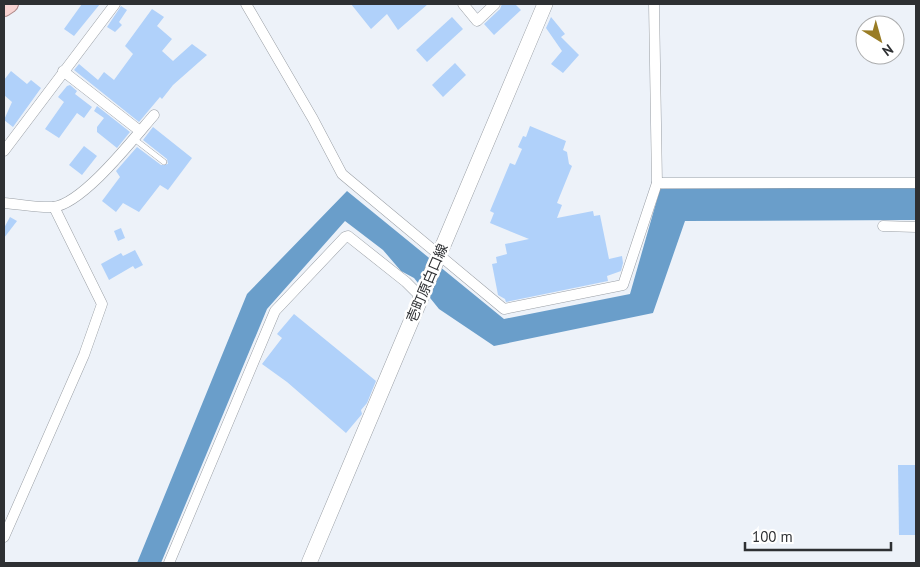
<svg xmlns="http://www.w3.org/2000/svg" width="920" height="567" font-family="'PT Sans','Noto Sans JP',sans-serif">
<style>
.water{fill:#6a9eca}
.building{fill:#b0d1fa}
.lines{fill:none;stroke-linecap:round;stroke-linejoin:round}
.lane-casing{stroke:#9a9fa5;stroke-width:6}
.street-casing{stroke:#9a9fa5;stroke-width:11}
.secondary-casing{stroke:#9a9fa5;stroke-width:16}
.primary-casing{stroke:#ae8888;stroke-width:18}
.lane{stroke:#fff;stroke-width:5}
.street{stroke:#fff;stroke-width:10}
.secondary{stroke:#fff;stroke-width:15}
.primary{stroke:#f8d4d3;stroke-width:16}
.labels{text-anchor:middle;stroke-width:5;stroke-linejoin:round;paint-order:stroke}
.street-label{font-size:14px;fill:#2e3033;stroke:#fff}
</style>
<rect width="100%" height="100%" fill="#edf2f9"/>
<!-- water -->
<path class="water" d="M916,187V220L685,221L653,313L494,346L439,309L414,278L401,271L383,250L345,221L267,309L161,563H137L247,294L347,191L504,319L630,294L660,189Z"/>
<!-- building -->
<g class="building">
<path d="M82,4H100L74,36L64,29Z"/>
<path d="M351,4H428L398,30L387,14L371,29Z"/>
<path d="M502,4H515L521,10L494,35L484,24L500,9Z"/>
<path d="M121,6L127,10L119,22L122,25L115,32L107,27Z"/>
<path d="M152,9L164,17L157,26L172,39L162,51L173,61L192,44L207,55L173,85L162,99L160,97L139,122L74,70L79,64L98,80L104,72L114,80L133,54L125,46Z"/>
<path d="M452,17L463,29L427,62L416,50Z"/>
<path d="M551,17L565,34L561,37L579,55L563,73L551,64L562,51L546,28Z"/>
<path d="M455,63L466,75L443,97L432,85Z"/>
<path d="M11,71L27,84L31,80L41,88L13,127L4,120L12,102L4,95V80Z"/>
<path d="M70,85L77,91L75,94L92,107L84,118L77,113L59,138L45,129L64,102L58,97L67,86Z"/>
<path d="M97,106L130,132L117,148L97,132V127L104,118L94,111Z"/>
<path d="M530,126L566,141L563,150L567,152L569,164L572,166L557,203L562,205L557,218L593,211L594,216L600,215L609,259L622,256L623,263L621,271L607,276L608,281L506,302L505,299L498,295L492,264L497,263L496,257L507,254L505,244L529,239L490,223L494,213L490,211L510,163L515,165L522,149L518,147L523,136L526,137Z"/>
<path d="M153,127L192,158L168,190L160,185L139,212L123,203L116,212L102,201L120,177L116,171L137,147L161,165L168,164L167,159L143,140Z"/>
<path d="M84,146L97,156L82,175L69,165Z"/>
<path d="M10,217L17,221L4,238V228Z"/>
<path d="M121,228L125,238L118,241L114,231Z"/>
<path d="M135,250L143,265L135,269L133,266L109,280L101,264L121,253L123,256Z"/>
<path d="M294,314L376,381L367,403L361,410L362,414L346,433L287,382L262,364L282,338L277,334Z"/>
<path d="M898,465H916V535H899Z"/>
</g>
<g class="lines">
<!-- lane casing -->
<g class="lane-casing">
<path id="lane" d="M133,138L164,162"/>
</g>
<!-- street casing -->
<g class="street-casing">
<g id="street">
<path d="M246,4L313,119L342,174L504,309L623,285L657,183L654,4"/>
<path d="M463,4L477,21L495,4"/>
<path d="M63,71L140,131"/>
<path d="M4,151L115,4"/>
<path d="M657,183H916"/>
<path d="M4,203C19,204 38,208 53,207C83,204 134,138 154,115"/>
<path d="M883,226L916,227"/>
<path d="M4,537L84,355L102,304L54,207"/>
<path d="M169,563L275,311L345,237L348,236L406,282L421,297"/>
</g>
</g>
<!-- secondary casing -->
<g class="secondary-casing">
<path id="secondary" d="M309,563L545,4"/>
</g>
<!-- primary casing -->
<g class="primary-casing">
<path id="primary" d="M4,8L10,4"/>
</g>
<!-- lane -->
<use href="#lane" class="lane"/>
<!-- street -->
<use href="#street" class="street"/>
<!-- secondary -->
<use href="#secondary" class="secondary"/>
<!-- primary -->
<use href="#primary" class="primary"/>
</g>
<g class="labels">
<!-- street labels -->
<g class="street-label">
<text transform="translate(427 283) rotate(-67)" y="5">壱町原白口線</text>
</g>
</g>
<!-- border -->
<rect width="920" height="567" fill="none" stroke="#2e3033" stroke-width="10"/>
<!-- north arrow -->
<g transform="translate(880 40) rotate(143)"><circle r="24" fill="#ffffff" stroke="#abacad"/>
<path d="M0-4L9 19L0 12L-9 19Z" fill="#997c25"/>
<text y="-8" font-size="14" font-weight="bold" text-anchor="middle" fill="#2e3033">N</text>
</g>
<!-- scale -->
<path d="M745 542v8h146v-8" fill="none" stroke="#2e3033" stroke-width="2.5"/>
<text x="752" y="542" font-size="15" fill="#2e3033" stroke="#ffffff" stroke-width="4" paint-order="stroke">100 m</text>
</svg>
